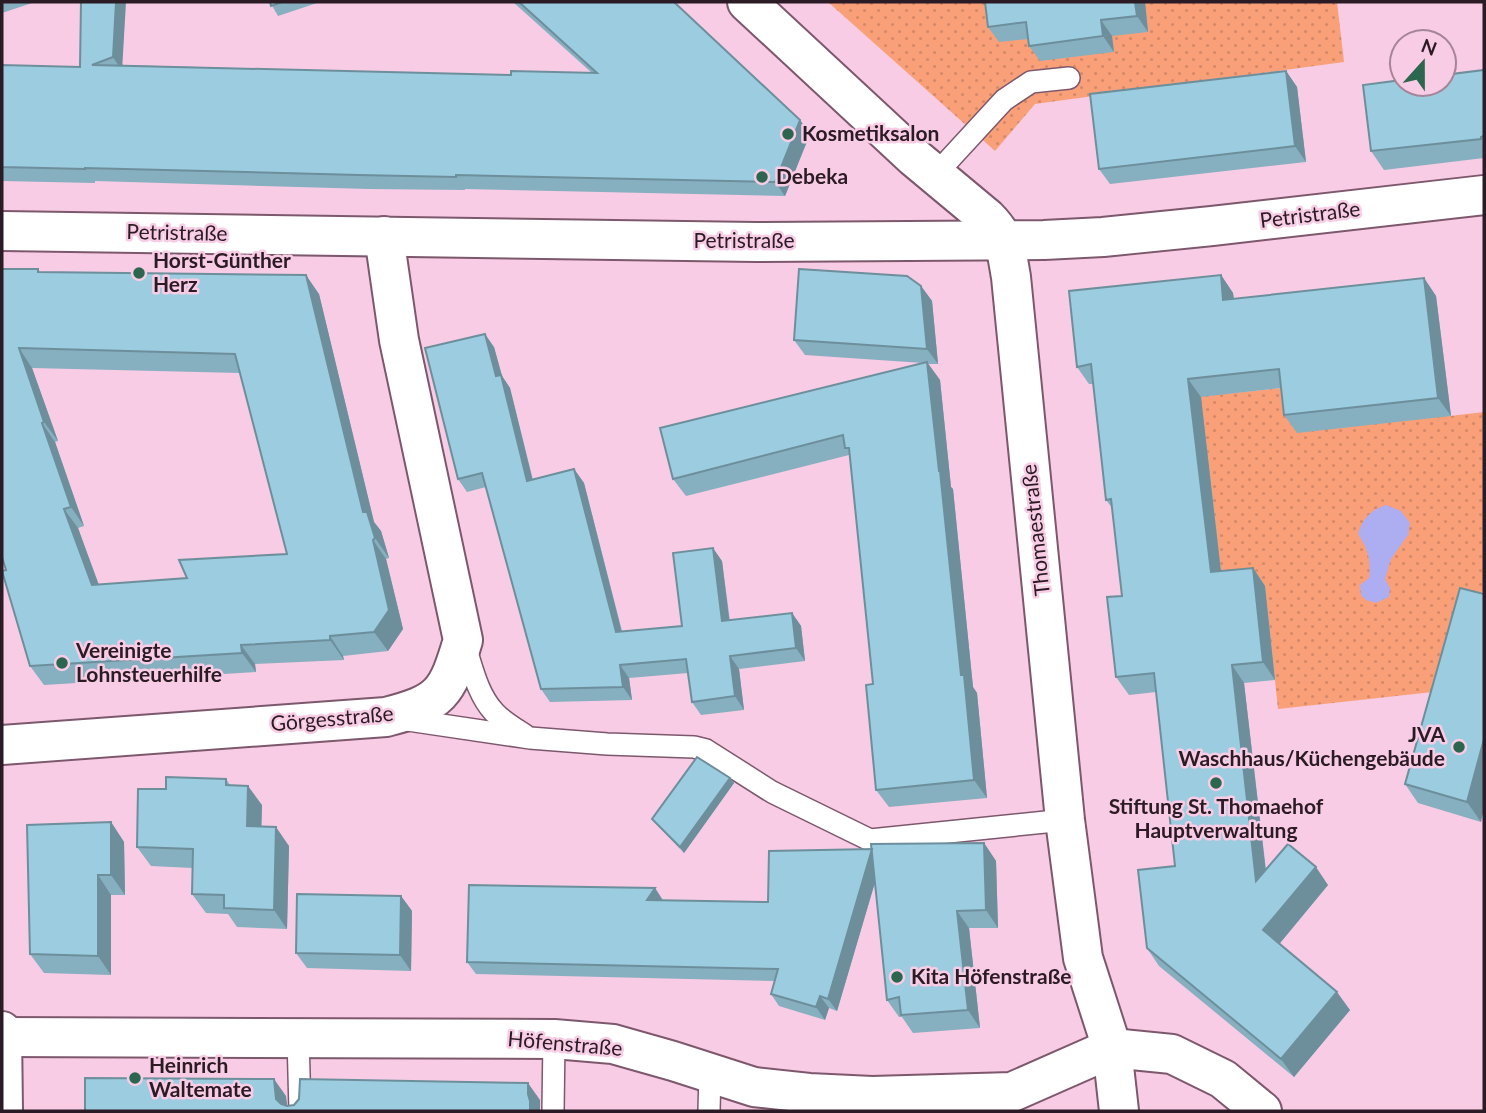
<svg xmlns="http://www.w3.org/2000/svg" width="1486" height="1113" font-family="Lato,sans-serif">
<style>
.park{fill:url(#park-dots)}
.water{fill:#adadf2}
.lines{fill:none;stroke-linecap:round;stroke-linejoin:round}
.service-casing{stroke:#7d586d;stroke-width:24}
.minor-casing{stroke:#7d586d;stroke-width:42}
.service{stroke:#fff;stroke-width:21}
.minor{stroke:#fff;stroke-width:38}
.wall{fill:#86afc0;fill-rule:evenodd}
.shaded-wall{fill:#6d8f9c}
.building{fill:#9cccdf;stroke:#6d8f9c;stroke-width:2;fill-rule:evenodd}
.poi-dot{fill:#2d664e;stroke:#f7cce4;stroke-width:2.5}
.labels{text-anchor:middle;stroke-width:5;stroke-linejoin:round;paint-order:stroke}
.poi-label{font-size:21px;font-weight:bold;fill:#2b1b24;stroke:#f7cce4;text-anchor:start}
.street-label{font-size:21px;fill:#2b1b24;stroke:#f7cce4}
</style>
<defs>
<pattern id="park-dots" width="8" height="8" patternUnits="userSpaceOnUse" patternTransform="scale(1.75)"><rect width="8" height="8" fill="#faa079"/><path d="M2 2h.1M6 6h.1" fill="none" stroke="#d68968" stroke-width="1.8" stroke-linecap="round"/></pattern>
</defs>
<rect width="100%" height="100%" fill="#f7cce4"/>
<!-- park -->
<g class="park">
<path d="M828,2H1337L1344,62L1035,104L995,151Z"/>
<path d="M1291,387L1450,416L1484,412V588L1474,608L1451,690L1278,709L1265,586L1179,595L1157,401Z"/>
</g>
<!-- water -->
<path class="water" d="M1386,505L1401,511L1410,523L1408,535L1391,559L1385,579L1390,588L1389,597L1376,603L1366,600L1361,595L1360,585L1369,578C1371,560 1368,549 1358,534C1363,518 1371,510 1386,505Z"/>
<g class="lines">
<!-- service casing -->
<g class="service-casing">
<g id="service">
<path d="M935,175L1004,100L1031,82L1069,78"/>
<path d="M465,646C472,668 478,695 494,712C503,722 514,728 525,735"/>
<path d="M401,719L530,738L607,744L694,747L706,750L772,792L870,840L1065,820"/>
<path d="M298,1037L300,1111"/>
<path d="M553,1111L554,1039"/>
<path d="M709,1111L710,1072"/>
</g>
</g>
<!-- minor casing -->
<g class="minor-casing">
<g id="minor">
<path d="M747,2L915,158L987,218C1007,238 1006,250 1011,277L1065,820L1083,958L1112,1048L1119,1111"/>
<path d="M2,231L756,242L1044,240L1103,237L1212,226L1484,195"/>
<path d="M2,745L386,717C441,703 447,694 463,640L399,340L384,236"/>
<path d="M2,1031L3,1111"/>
<path d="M2,1037L554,1039L613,1044L673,1061L754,1087L809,1093L872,1096L1012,1092L1112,1048"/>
<path d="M1112,1048L1172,1054L1223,1079L1262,1111"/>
</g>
</g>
<!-- service -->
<use href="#service" class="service"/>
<!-- minor -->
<use href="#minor" class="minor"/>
</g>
<!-- wall -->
<g class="wall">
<path d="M2,2H35L2,13Z"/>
<path d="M81,2L123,65L511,75L592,73L513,2H674L800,120L810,134L785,196L465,189V190L369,189L95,181V183L2,181V65L80,67Z"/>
<path d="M270,2H320L278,16Z"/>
<path d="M1145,2L1148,32L1112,36L1114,52L1040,61L1029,46L1028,39L999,42L988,27Z"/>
<path d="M1484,70V158L1384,170L1371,151Z"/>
<path d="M1286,71L1297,87L1306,162L1110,184L1099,169Z"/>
<path d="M2,269H38L40,272L319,294L374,522L381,531L389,558L386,559L403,629L388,651L343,656L344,660L255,664L256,672L44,685L30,666L6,570ZM32,368L240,373L287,554L187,578L98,585L78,528L84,526L55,442L58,441Z"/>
<path d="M1221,275L1233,293L1234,299L1424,278L1436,296L1451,416L1297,433L1284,415L1281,388L1201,397L1221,571L1253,568L1265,586L1275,680L1244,683L1266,870L1328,885L1279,944L1350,1010L1294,1077L1159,966L1147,948L1175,866L1156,692L1129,695L1116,677L1122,596L1113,509L1106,500L1093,384H1089L1077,367Z"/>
<path d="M921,286L932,301L938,364H928L940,380L951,487L953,489L973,687L977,693L987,798L889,807L876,790L873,684L850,456L849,455L686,496L673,479L923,363L805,355L794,340Z"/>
<path d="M494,347L502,376L510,388L533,480L574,469L584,483L622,631L682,626L722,561L730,621L792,613L801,626L805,661L739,669L744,710L701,715L692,702L688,673L629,678L632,700L550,702L541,689L486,487L467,492L458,479Z"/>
<path d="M1460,588L1481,822L1418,803L1405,784Z"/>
<path d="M730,778L734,783L684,853L656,824L652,819Z"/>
<path d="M226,779L230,785L262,805L261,827L289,846L287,929L237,927L228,914L206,913L192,894L193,868L151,866L137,847L166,789Z"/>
<path d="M111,822L124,842L125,895H111V975L44,973L30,954Z"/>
<path d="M984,843L996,861L998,928H969L980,1028L913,1033L902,1017H899L887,1000L875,882L837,1011L829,1008L825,1020L779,1006L771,994L775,981L476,974L467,962L655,888L663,900L768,902L872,849Z"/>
<path d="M401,896L412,911L411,971L307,968L296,953Z"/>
</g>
<!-- shaded-wall -->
<g class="shaded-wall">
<path d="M116,2H126L122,71L113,57Z"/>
<path d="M1135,2H1145L1148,32L1137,16Z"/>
<path d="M1101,20L1112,36L1114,52L1103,36Z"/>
<path d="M1286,71L1297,87L1306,162L1295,146Z"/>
<path d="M800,120L810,134L785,196L775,182Z"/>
<path d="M306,275L319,294L374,522L381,531L389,558L375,538L363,512Z"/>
<path d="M1221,275L1233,293L1236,318L1223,300Z"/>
<path d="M1424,278L1436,296L1451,416L1438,398Z"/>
<path d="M921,286L932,301L938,364L927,349Z"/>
<path d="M485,334L494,347L502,376L510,388L536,494L527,481L496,376Z"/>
<path d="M19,348L32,368L58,441L44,422Z"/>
<path d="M927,362L940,380L951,487L953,489L973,687L977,693L987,798L974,780L961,675Z"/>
<path d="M1188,379L1201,397L1223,590L1211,572Z"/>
<path d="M42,423L55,442L84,526L71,507Z"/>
<path d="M574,469L584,483L625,645L616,632Z"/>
<path d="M64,509L78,528L106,604L92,585Z"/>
<path d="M373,540L386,559L403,629L388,651L374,632Z"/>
<path d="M713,548L722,561L731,635L722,621Z"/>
<path d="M1253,568L1265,586L1275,680L1263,662Z"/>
<path d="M792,613L801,626L805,661L796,648Z"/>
<path d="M330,636L343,656L344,660L330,640Z"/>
<path d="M241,645L255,664L256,672L242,653Z"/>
<path d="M730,656L739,669L744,710L735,696Z"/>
<path d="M620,665L629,678L632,700L623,687Z"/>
<path d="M1232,665L1244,683L1269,899L1256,881Z"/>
<path d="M1484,739V809L1481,822L1467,802Z"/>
<path d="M730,778L734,783L684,853L680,847Z"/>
<path d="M248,786L262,805L261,845L247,826Z"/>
<path d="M111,822L124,842L125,895L111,875Z"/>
<path d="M276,827L289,846L287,929L274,910Z"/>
<path d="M984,843L996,861L998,928L986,910Z"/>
<path d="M872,849L881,862L837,1011L828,999Z"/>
<path d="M1316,867L1328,885L1276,948L1263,930Z"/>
<path d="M98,875L111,895V975L98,956Z"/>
<path d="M655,888L663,901L647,900Z"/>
<path d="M401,896L412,911L411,971L400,955Z"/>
<path d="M957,911L969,928L980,1028L968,1010Z"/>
<path d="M1337,992L1350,1010L1294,1077L1281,1059Z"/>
<path d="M820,996L829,1008L825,1020L816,1007Z"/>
<path d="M274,1079L286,1096L288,1111L276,1099Z"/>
<path d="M528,1083L540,1100V1111H530L528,1094Z"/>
</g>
<!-- building -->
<g class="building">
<path d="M81,2H116L113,57L92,65L511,75V71L597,73L519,2H674L800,120L775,182L456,175V177L359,175L85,168V169L2,167V65L80,67Z"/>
<path d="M270,2H282L271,6Z"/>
<path d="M985,2H1135L1137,16L1101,20L1103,36L1029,46L1026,22L988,27Z"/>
<path d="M1484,70V136L1481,137V139L1371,151L1363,85L1402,80V84H1444V75Z"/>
<path d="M1286,71L1295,146L1099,169L1090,94Z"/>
<path d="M2,269H38V272L306,275L363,512H367L375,538L373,540L389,610L374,632L330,636V640L241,645L242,653L30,666L2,571L6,570L2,557ZM19,348L235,354L287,554L179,560L187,578L92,585L64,509L71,507L42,423L44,422Z"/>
<path d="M799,269L907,276L921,286L927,349L794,340Z"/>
<path d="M1221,275L1223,300L1424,278L1438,398L1284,415L1279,369L1188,379L1211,572L1253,568L1263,662L1232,665L1256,881L1288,844L1316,867L1263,930L1337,992L1281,1059L1147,948L1138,870L1175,866L1154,673L1116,677L1107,597L1122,596L1111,499L1106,500L1091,364L1077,367L1069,291Z"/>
<path d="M485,334L496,376L501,375L527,481L574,469L616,632L682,626L673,553L713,548L722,621L792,613L796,648L730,656L735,696L692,702L686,659L620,665L623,687L541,689L482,473L458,479L425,348Z"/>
<path d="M927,362L939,471H940L961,675H964L974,780L876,790L866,685L873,684L849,448H845L843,435L673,479L660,428Z"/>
<path d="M1460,588L1484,594V739L1467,802L1405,784Z"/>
<path d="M697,757L730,778L680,847L652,819Z"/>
<path d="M166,777L226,779V785L248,786L247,826L276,827L274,910L224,908V895L192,894L193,849L137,847L138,789H166Z"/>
<path d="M111,822V875H98V956L30,954L27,825Z"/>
<path d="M984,843L986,910L957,911L968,1010L901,1015L899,997L887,1000L871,844Z"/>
<path d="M872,849L828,999L820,996L816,1007L771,994L778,969L467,962L469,885L655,888L647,900L768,902L769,851Z"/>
<path d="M297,894L401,896L400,955L296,953Z"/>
<path d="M85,1078L274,1079L276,1099L281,1104L287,1106L294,1105L299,1099L300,1079L528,1083V1094L530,1101V1111H85Z"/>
</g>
<!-- markers -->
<g class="poi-dot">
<circle cx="788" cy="134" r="7"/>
<circle cx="762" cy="177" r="7"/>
<circle cx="139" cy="273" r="7"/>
<circle cx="62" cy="663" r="7"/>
<circle cx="1459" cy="747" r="7"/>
<circle cx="1216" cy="783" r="7"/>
<circle cx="897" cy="977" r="7"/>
<circle cx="135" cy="1078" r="7"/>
</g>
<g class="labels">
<!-- poi labels -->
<g class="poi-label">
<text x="802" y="141">Kosmetiksalon</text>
<text x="776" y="184">Debeka</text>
<text x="153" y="268">Horst-Günther<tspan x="153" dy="24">Herz</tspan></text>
<text x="76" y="658">Vereinigte<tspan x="76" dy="24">Lohnsteuerhilfe</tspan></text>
<text x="1445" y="742" text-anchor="end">JVA<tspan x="1445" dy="24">Waschhaus/Küchengebäude</tspan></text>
<text x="1216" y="814" text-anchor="middle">Stiftung St. Thomaehof<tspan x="1216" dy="24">Hauptverwaltung</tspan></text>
<text x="911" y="984">Kita Höfenstraße</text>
<text x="149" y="1073">Heinrich<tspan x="149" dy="24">Waltemate</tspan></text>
</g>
<!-- street labels -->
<g class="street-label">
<text transform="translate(1310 215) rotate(-7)" y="7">Petristraße</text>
<text transform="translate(177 233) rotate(1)" y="7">Petristraße</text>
<text x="744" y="248">Petristraße</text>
<text transform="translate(1036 530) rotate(-96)" y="7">Thomaestraße</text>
<text transform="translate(332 719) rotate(-5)" y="7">Görgesstraße</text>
<text transform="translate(565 1044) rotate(5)" y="7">Höfenstraße</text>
</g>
</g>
<!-- border -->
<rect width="1486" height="1113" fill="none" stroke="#2b1b24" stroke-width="7"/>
<!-- north arrow -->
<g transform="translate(1423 63) rotate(21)"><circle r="33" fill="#f7cce4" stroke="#a58597" stroke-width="2"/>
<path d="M0-5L12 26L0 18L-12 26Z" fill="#2d664e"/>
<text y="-10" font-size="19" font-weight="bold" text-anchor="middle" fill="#2b1b24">N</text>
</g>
</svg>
